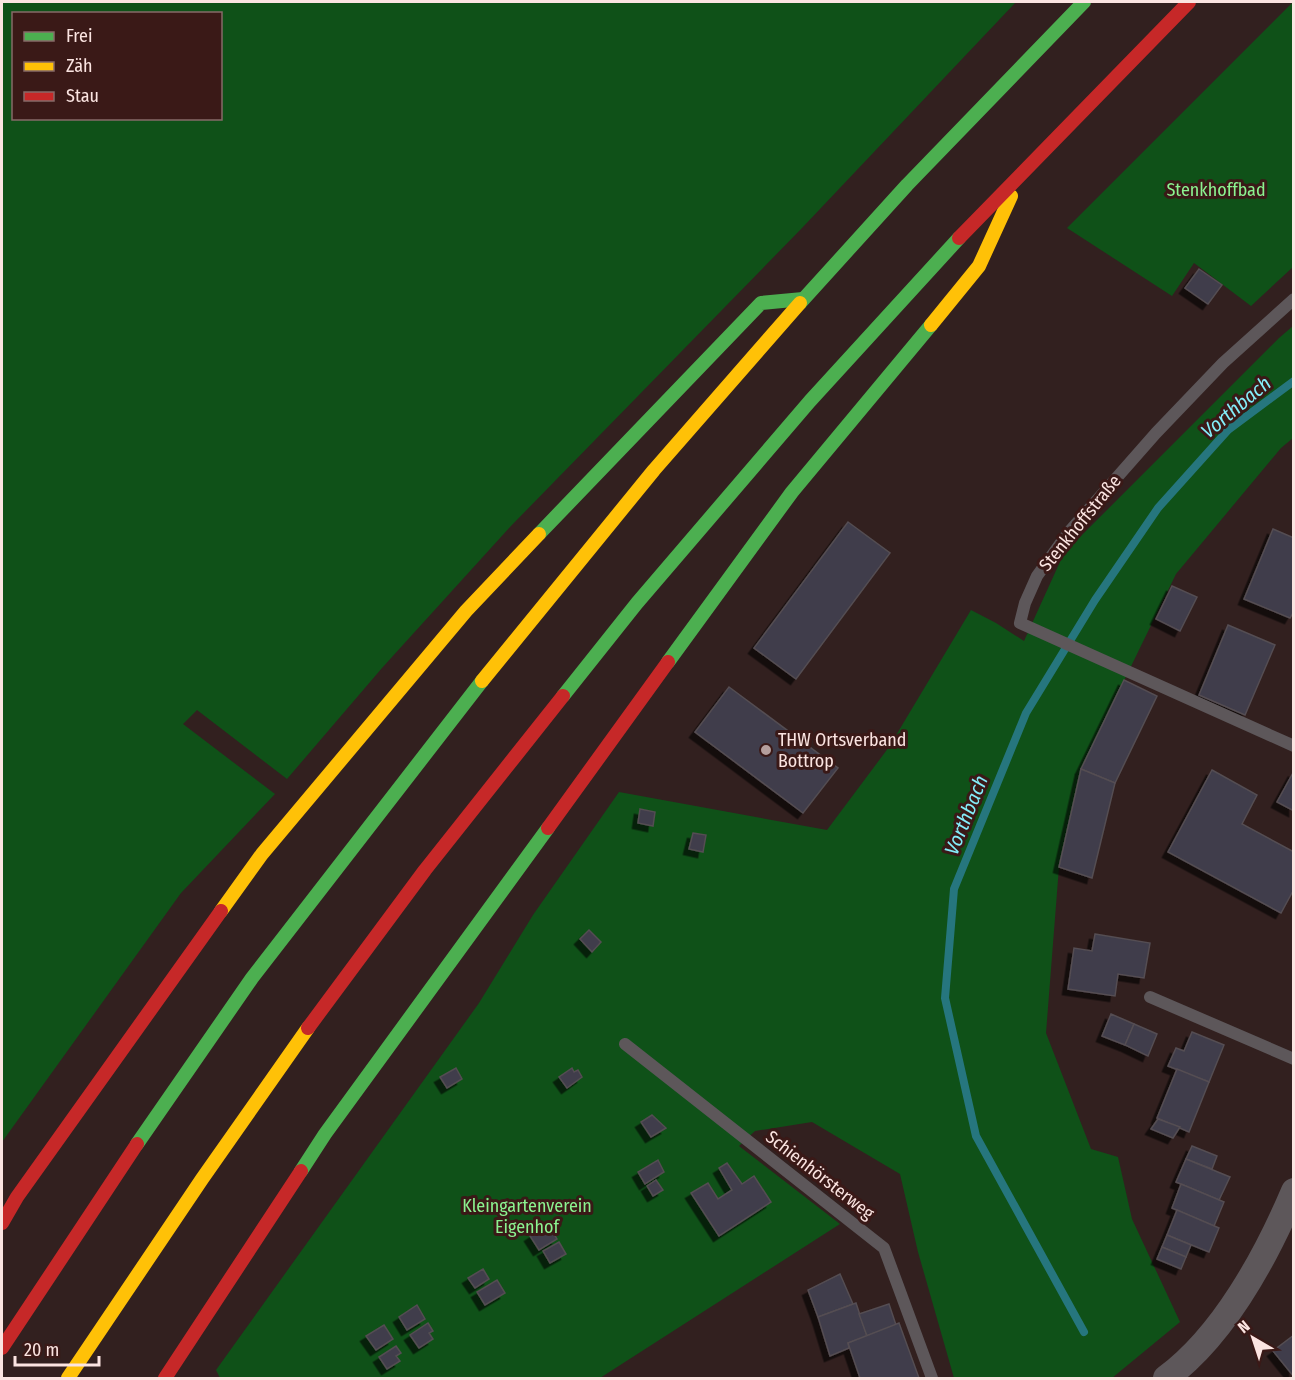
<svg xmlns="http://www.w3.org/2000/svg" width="1295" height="1380" font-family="'Fira Sans Condensed',sans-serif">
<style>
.green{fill:#0f5118;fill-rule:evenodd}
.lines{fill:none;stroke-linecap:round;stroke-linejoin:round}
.stream{stroke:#26767e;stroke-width:8}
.building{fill:#3f3d4c;stroke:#544d52;stroke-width:1.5;filter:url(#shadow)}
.lane{stroke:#5d575a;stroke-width:12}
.street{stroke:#5d575a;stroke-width:26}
.fast{stroke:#4caf50;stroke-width:14}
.slow{stroke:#ffc107;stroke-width:14}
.jam{stroke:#c62828;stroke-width:14}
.poi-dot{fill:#b59f9d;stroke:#3a1917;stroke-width:2}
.labels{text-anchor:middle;stroke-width:6;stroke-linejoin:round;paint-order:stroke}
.park-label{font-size:18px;fill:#8bf390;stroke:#3a1917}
.street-label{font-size:18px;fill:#fbe4e1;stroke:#3a1917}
.poi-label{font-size:18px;fill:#fbe4e1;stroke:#3a1917;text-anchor:start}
.water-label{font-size:20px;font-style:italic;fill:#84eefa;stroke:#3a1917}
</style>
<defs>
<filter id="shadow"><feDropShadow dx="-5.5" dy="5.5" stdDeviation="0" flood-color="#0009"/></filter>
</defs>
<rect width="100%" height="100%" fill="#32201f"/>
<!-- green -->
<g class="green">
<path d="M2,2H1016L802,228L510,527L382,668L287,779L197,710L183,724L275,794L181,893L2,1142ZM14,14H220V118H14Z"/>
<path d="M1293,2V267L1251,306L1194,263L1172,296L1067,228Z"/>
<path d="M1293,326V438L1281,448L1176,574L1081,769L1059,867L1046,1033L1091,1149L1118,1157L1132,1219L1180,1322L1112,1378H954L918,1252L900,1174L812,1122L755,1131L739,1146L840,1224L600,1378H220L216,1370L479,1003L533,915L619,792L827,830L889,747L971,610L996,623L1024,641L1064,553L1279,338Z"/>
</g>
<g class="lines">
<!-- stream -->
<path class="stream" d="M1084,1332L976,1136L945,998L954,889L1026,713L1095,600L1158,508L1228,430L1294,381"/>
</g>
<!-- building -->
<g class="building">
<path d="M1199,269L1222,285L1208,304L1185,288Z"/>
<path d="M848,522L890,553L796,679L754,648Z"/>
<path d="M1273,529L1294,538V611L1290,618L1244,599Z"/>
<path d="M1172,586L1197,597L1180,631L1156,619Z"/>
<path d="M1228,625L1275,645L1245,715L1199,695Z"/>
<path d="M1124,680L1157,696L1115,783L1081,769Z"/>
<path d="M729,687L838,768L803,813L695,732Z"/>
<path d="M1081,769L1115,783L1092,878L1059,867Z"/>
<path d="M1212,770L1257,795L1242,824L1294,852V889L1281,913L1168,852Z"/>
<path d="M1294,771V811L1277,802Z"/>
<path d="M640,809L655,812L653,826L638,823Z"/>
<path d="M693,833L706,835L703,852L689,849Z"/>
<path d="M589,930L601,942L592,952L580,939Z"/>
<path d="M1095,934L1150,943L1144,978L1118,974L1115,996L1068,989L1074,948L1092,951Z"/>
<path d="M1111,1014L1134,1024L1125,1045L1102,1036Z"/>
<path d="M1134,1024L1157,1034L1148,1056L1125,1045Z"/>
<path d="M1192,1032L1224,1045L1209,1082L1168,1066L1176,1048L1184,1051Z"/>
<path d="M456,1068L462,1079L447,1088L440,1077Z"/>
<path d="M572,1068L574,1072L578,1070L582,1077L567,1088L559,1077Z"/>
<path d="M1177,1069L1209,1082L1189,1132L1157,1118Z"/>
<path d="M652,1115L666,1128L651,1137L641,1122Z"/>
<path d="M1158,1119L1180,1127L1173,1138L1151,1129Z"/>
<path d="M1192,1146L1217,1156L1212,1169L1186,1159Z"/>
<path d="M1186,1159L1230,1177L1219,1200L1176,1182Z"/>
<path d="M658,1160L664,1172L645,1184L638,1172Z"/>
<path d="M727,1163L742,1184L754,1176L771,1202L719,1236L691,1193L708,1183L718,1199L732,1190L719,1168Z"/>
<path d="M656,1180L663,1190L653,1196L647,1186Z"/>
<path d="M1181,1184L1224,1202L1214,1226L1172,1208Z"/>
<path d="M1177,1210L1219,1228L1209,1252L1167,1235Z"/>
<path d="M548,1224L557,1239L539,1250L530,1236Z"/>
<path d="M1167,1235L1191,1245L1186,1257L1162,1247Z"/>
<path d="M559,1242L566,1254L550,1263L543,1251Z"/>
<path d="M1162,1247L1186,1257L1181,1269L1157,1259Z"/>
<path d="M483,1269L489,1279L475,1288L468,1278Z"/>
<path d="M840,1274L853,1304L818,1317L808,1290Z"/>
<path d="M497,1280L505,1293L485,1305L477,1292Z"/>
<path d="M856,1303L867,1336L848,1343L849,1348L830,1356L818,1317Z"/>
<path d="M889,1304L896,1325L867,1336L859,1314Z"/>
<path d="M417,1305L425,1319L407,1330L399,1317Z"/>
<path d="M428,1323L433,1331L429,1333L433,1339L419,1348L410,1335Z"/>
<path d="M899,1323L919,1378H860L848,1343Z"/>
<path d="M384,1325L393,1339L376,1350L366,1336Z"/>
<path d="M1294,1335V1377L1273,1351Z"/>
<path d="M396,1346L401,1353L396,1356L400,1361L387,1369L379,1357Z"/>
</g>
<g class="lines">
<!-- lane -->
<g class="lane">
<path d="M1294,299L1223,363L1156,433L1068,533L1037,576L1025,603L1020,623L1294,746"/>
<path d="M1150,997L1294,1059"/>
<path d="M625,1044L884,1248L932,1378"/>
</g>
<!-- street -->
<path class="street" d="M1166,1378C1223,1336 1266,1257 1294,1191"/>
<!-- fast -->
<g class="fast">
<path d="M800,303L907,185L1084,2"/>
<path d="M539,534L761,303L803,299"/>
<path d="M668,662L792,492L931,325"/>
<path d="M563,696L637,603L810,401L959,238"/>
<path d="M137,1144L252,978L482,681"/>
<path d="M301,1171L325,1134L548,828"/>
</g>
<!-- slow -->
<g class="slow">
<path d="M931,325L979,266L1011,196"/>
<path d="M482,681L654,470L800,303"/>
<path d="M221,911L262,854L466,611L539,534"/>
<path d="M68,1378L202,1179L308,1028"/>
</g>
<!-- jam -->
<g class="jam">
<path d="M959,238L1189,2"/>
<path d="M548,828L668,662"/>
<path d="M308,1028L425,870L563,696"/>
<path d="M2,1223L17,1197L221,911"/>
<path d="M2,1348L137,1144"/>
<path d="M165,1378L301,1171"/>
</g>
</g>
<!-- markers -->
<circle class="poi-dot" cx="766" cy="750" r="6"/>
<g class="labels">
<!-- park labels -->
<g class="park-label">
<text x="1216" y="196">Stenkhoffbad</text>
<text x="527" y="1212">Kleingartenverein<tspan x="527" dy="21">Eigenhof</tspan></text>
</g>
<!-- street labels -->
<g class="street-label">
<text transform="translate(1080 523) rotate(-51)" y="6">Stenkhoffstraße</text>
<text transform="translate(820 1175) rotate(38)" y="6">Schienhörsterweg</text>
</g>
<!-- poi labels -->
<g class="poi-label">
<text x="778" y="746">THW Ortsverband<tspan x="778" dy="21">Bottrop</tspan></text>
</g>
<!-- water labels -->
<g class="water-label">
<text transform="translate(1236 407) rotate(-40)" y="7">Vorthbach</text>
<text transform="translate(966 815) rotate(-68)" y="7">Vorthbach</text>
</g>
</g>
<!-- border -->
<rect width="1295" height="1380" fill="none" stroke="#fbe4e1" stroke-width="6"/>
<!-- legend -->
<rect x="12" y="12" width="210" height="108" fill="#3a1917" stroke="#876a68" stroke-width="1.5"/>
<rect x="24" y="32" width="30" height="9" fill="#4caf50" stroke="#876a68" stroke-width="1.5"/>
<text x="66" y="42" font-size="18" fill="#fbe4e1">Frei</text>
<rect x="24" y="62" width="30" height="9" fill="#ffc107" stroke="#876a68" stroke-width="1.5"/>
<text x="66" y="72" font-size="18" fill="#fbe4e1">Zäh</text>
<rect x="24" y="92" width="30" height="9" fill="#c62828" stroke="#876a68" stroke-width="1.5"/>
<text x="66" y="102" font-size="18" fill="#fbe4e1">Stau</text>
<!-- north arrow -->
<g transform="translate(1253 1338) rotate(321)" stroke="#3a1917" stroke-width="4.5" paint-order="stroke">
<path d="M0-4.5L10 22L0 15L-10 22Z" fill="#fbe4e1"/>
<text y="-9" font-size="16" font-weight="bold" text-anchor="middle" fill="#fbe4e1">N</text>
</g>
<!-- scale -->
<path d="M15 1356v9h84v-9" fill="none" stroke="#fbe4e1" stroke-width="3"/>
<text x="24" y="1356" font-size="18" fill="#fbe4e1" stroke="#3a1917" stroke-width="4.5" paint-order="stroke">20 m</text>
</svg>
